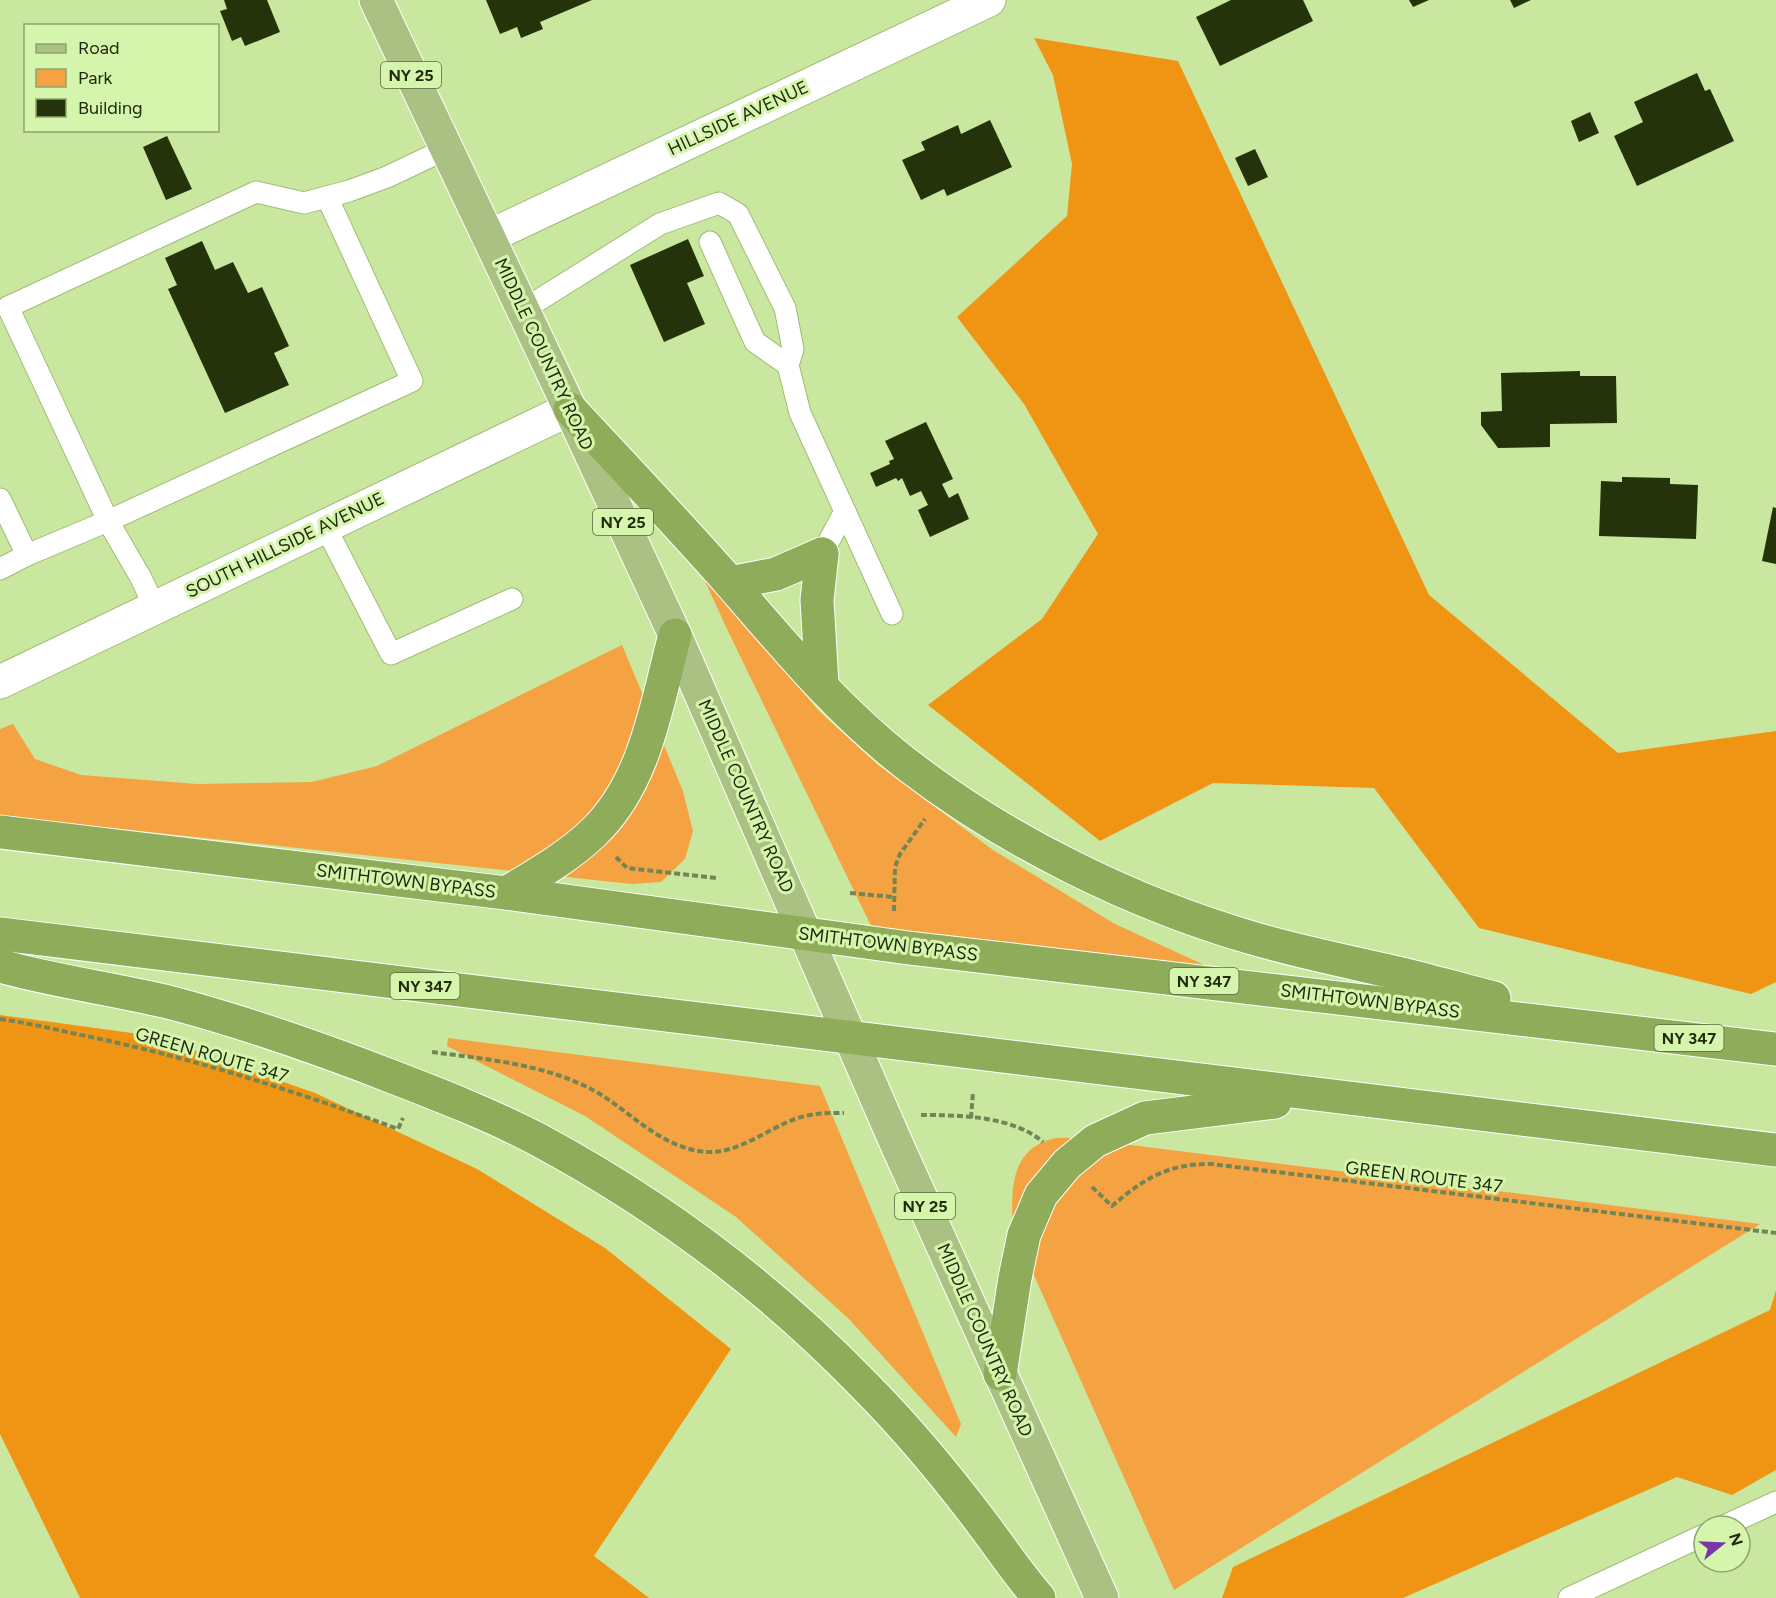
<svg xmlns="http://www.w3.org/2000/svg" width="1776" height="1598" font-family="Figtree,sans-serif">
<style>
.green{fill:#f4a242}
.forest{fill:#ef9413}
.building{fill:#24330a}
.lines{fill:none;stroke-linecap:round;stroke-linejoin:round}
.service-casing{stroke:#9fbc76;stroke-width:23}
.minor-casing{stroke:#9fbc76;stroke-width:35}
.primary-casing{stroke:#fff;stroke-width:35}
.trunk-casing{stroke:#fff;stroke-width:35}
.path{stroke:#728655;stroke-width:4;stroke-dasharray:6 3;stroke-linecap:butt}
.service{stroke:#fff;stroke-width:21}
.minor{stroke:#fff;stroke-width:33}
.primary{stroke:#abc184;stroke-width:33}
.trunk{stroke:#8fac5b;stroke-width:33}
.labels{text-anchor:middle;stroke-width:6;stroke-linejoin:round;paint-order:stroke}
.shield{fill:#d6f5ac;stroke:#57683d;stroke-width:1.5}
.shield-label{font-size:16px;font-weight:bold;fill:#202b0e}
.street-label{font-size:18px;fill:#202b0e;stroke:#d6f5ac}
</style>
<rect width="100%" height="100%" fill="#c9e79f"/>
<!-- green -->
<g class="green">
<path d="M699,568L819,711L877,764L993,850L1115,924L1213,969L874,932L727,629Z"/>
<path d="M622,645L683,791L693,831L685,859L661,882L632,884L0,816V729L13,724L35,759L81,775L197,784L312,782L377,766Z"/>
<path d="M448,1038L820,1086L961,1424L956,1437L849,1319L736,1217L585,1116L447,1046Z"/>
<path d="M1075,1138L1760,1224L1174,1590L1013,1228C1011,1194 1009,1150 1052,1139C1059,1137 1068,1138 1075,1138Z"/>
</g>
<!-- forest -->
<g class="forest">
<path d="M1034,38L1178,61L1429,595L1618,753L1776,731V982L1751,994L1479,928L1374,788L1213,783L1100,841L928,705L1042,619L1098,534L1024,404L957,317L1067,216L1072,164L1053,75Z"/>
<path d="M0,1015L154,1036L315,1093L477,1169L605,1248L731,1349L594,1556L649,1598H80L0,1434Z"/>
<path d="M1776,1290V1470L1732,1495L1677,1477L1403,1598H1222L1233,1567L1770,1310Z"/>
</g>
<!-- building -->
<g class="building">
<path d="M224,0H267L280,32L245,46L241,37L232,41L220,11L227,9Z"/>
<path d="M486,0H592L540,22L543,29L521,38L517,27L500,34Z"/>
<path d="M1231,0H1303L1313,21L1220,66L1196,17Z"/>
<path d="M1409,0H1429L1413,7Z"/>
<path d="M1510,0H1531L1514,8Z"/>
<path d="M1697,73L1705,91L1710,89L1734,141L1637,186L1614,136L1643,122L1634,102Z"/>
<path d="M1590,112L1599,133L1579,142L1571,121Z"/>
<path d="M990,120L1012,167L947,196L944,189L921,200L902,160L925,150L921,142L958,125L961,134Z"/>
<path d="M167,136L192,189L166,200L143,147Z"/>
<path d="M1255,149L1268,177L1248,186L1235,158Z"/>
<path d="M688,239L704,276L687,283L705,324L664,342L630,265Z"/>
<path d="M202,241L215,270L233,262L248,293L262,287L289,346L274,353L289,385L225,413L168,289L177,285L165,258Z"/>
<path d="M1580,371V376H1616L1617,423L1550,424V447L1498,448L1481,425V412L1502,411L1501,373Z"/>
<path d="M926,422L953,479L942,484L949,498L958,493L969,519L930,537L918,510L928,505L921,491L910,496L902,478L898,481L896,478L876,487L870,473L890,464L889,461L894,459L885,441Z"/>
<path d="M1622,477L1670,478V484L1698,485L1696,539L1599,536L1601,481L1622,482Z"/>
<path d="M1773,507L1776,508V564L1762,561Z"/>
</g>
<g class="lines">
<!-- service casing -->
<g class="service-casing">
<g id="service">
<path d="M710,242L755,342L788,365L800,413L892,614"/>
<path d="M523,310L660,224L719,203L738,214L785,308L793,349L788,365"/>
<path d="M0,499L27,555L0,569"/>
<path d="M325,526L391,654L512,599"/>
<path d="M822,554L845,511"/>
<path d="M27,555L108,521L412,381L327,197"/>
<path d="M155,608L141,578L108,521L8,307L256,192L304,203L349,191L387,177L446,149"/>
<path d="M1724,1526L1776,1502"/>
<path d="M1569,1598L1704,1535"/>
</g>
</g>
<!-- minor casing -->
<g class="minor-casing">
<g id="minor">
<path d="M488,237L989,0"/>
<path d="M0,682L570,409"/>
</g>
</g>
<!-- primary casing -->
<g class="primary-casing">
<path id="primary" d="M376,0L570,409L675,635L897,1145L1102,1598"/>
</g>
<!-- trunk casing -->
<g class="trunk-casing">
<g id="trunk">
<path d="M570,409C624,467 679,525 731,584C786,648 842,715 909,766C1008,842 1132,903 1252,938C1303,953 1355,963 1406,975C1436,982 1465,991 1494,998"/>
<path d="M730,583L776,574L822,554"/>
<path d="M822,685L817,600L822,554"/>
<path d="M0,832L506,893L909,948L1776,1049"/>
<path d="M506,893C536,875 568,857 593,833C646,783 657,702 675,635"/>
<path d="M0,934L1776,1150"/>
<path d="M0,966C57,982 115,989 172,1003C247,1023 321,1049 393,1077C442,1096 491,1115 537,1139C658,1204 768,1286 863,1384C906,1427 945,1474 982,1523C1001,1548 1018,1574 1039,1598"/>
<path d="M1000,1374L1015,1278L1024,1235L1041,1195L1067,1164L1095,1141L1145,1118L1275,1102"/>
</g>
</g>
<!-- path -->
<g class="path">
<path d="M616,857L627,868L716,878"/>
<path d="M850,893L893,897"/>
<path d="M894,911L895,867L900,854L925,819"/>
<path d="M0,1019C29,1023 57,1030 86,1036C193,1058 295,1091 398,1129L403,1118"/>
<path d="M432,1052C485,1059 543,1064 591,1089C629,1109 659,1148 706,1152C738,1154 767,1129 795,1119C812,1113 827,1113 844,1113"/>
<path d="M921,1115C959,1115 1013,1116 1043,1142"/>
<path d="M971,1118L973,1092"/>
<path d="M1092,1187L1112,1206C1145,1178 1167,1164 1211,1164L1776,1233"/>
</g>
<!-- service -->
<use href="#service" class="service"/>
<!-- minor -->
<use href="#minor" class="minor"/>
<!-- primary -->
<use href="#primary" class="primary"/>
<!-- trunk -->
<use href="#trunk" class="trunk"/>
</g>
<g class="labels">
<!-- shield labels -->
<g class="shield">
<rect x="381" y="62" width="60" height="26" rx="4.5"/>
<rect x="593" y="509" width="60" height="26" rx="4.5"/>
<rect x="1169.5" y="968" width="69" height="26" rx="4.5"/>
<rect x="390.5" y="973" width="69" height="26" rx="4.5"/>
<rect x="1654.5" y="1025" width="69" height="26" rx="4.5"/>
<rect x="895" y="1193" width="60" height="26" rx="4.5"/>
</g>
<g class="shield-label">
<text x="411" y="81">NY 25</text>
<text x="623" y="528">NY 25</text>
<text x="1204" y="987">NY 347</text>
<text x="425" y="992">NY 347</text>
<text x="1689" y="1044">NY 347</text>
<text x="925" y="1212">NY 25</text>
</g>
<!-- street labels -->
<g class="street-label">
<text transform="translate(738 118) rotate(-25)" y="6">HILLSIDE AVENUE</text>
<text transform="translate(544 354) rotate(65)" y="6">MIDDLE COUNTRY ROAD</text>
<text transform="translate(285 545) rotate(-26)" y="6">SOUTH HILLSIDE AVENUE</text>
<text transform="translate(746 796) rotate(66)" y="6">MIDDLE COUNTRY ROAD</text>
<text transform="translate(406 881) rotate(7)" y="6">SMITHTOWN BYPASS</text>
<text transform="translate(888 944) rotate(7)" y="6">SMITHTOWN BYPASS</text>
<text transform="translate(1370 1001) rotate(7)" y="6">SMITHTOWN BYPASS</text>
<text transform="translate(212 1055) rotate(16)" y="6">GREEN ROUTE 347</text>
<text transform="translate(1424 1177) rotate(7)" y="6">GREEN ROUTE 347</text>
<text transform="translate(985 1340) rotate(66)" y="6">MIDDLE COUNTRY ROAD</text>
</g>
</g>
<!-- legend -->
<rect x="24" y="24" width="195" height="108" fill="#d6f5ac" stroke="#8da46d" stroke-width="1.5"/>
<rect x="36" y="44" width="30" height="9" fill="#abc184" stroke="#8da46d" stroke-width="1.5"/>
<text x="78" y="54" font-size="18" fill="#202b0e">Road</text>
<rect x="36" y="69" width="30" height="18" fill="#f4a242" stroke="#8da46d" stroke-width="1.5"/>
<text x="78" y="84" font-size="18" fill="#202b0e">Park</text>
<rect x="36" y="99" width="30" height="18" fill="#24330a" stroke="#8da46d" stroke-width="1.5"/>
<text x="78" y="114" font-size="18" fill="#202b0e">Building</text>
<!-- north arrow -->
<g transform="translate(1722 1544) rotate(72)"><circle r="28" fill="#d6f5ac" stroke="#8da46d" stroke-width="1.5"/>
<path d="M0-4.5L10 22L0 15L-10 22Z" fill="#7836aa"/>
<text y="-9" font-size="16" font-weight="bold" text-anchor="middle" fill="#202b0e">N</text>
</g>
</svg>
